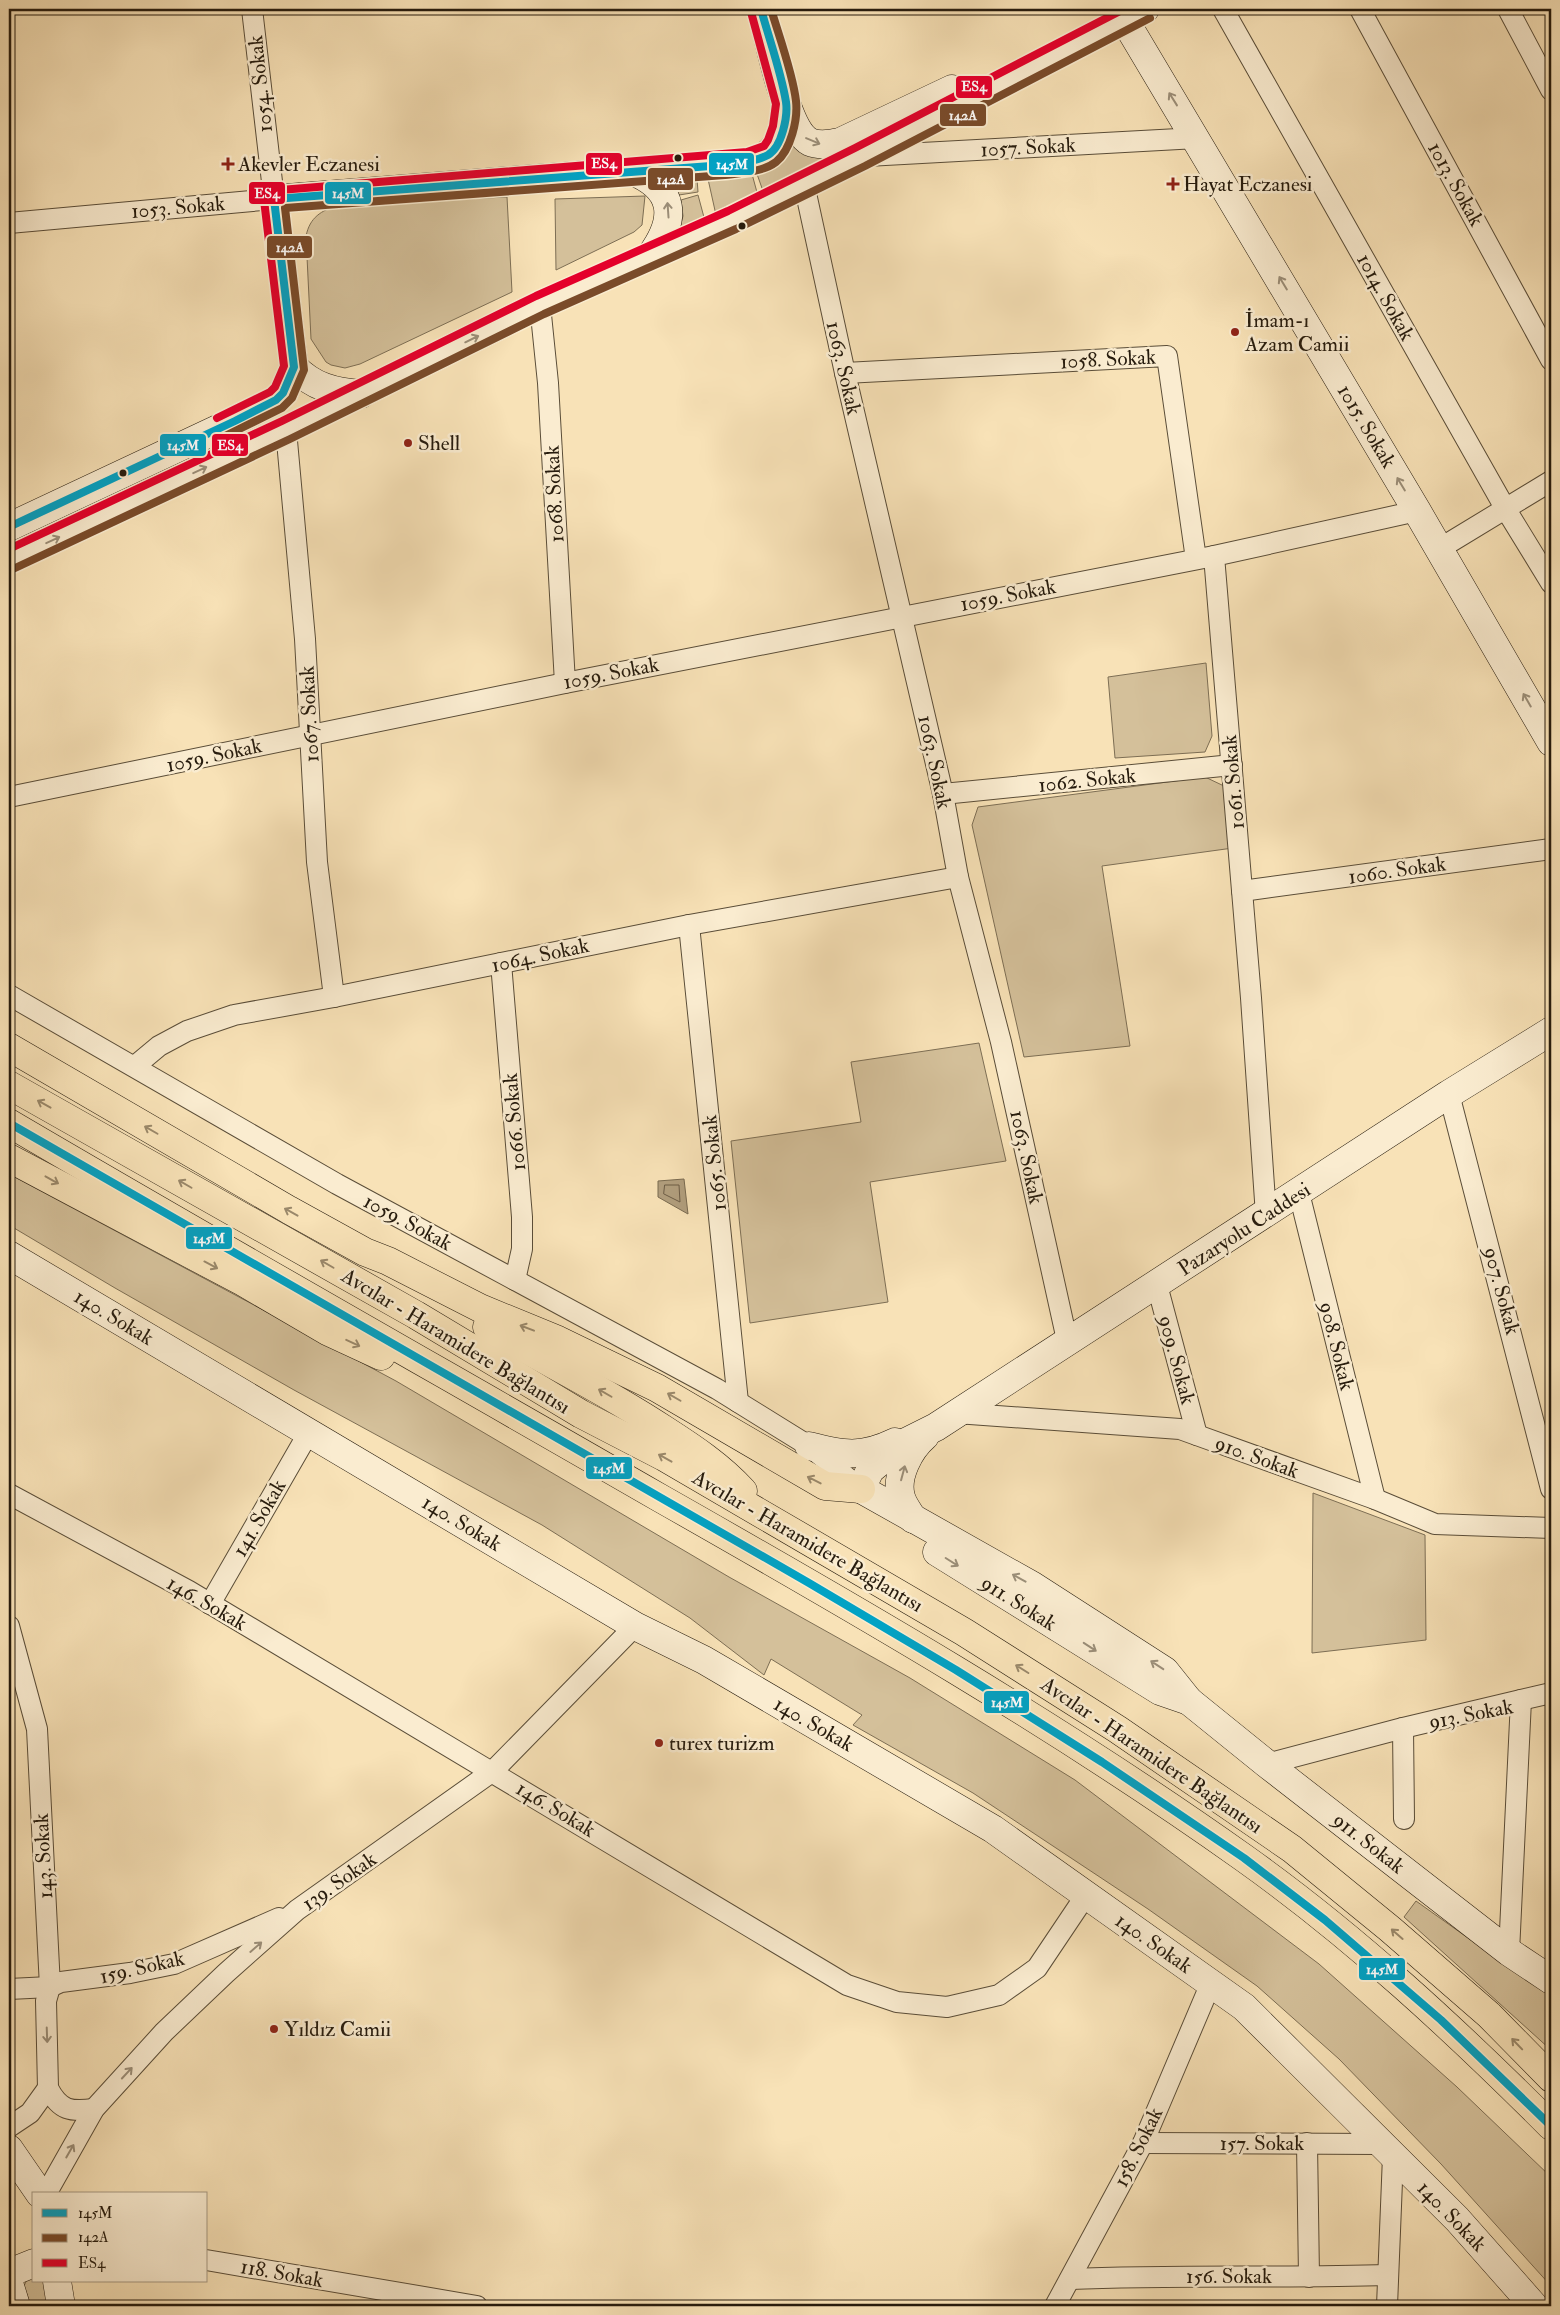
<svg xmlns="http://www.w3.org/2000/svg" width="1560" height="2315" font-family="'IM FELL Double Pica',serif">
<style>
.green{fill:#d4c09a;stroke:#7d6e54}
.water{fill:#b19e7d;stroke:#796a50}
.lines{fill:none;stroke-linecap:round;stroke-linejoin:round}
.shore{stroke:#6c5c45;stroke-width:1}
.street-casing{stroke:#5a4d38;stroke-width:22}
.secondary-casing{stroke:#261b0d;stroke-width:29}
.highway-casing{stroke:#261b0d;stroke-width:29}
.street{stroke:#faecd0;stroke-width:20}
.secondary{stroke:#faecd0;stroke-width:28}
.highway{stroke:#f8e2b7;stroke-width:28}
.bus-1-casing{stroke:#faecd0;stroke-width:11}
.bus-2-casing{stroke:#faecd0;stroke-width:11}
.bus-3-casing{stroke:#faecd0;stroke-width:11}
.bus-1{stroke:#02a2c4;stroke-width:8}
.bus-2{stroke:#7a4b2a;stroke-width:8}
.bus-3{stroke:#e4002b;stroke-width:8}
.oneway{stroke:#9b8e78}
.oneway2{stroke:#9a886a}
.bus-dot{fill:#261b0d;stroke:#faecd0;stroke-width:2}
.poi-dot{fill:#8f2418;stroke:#faecd0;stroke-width:2}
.labels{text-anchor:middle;stroke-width:5;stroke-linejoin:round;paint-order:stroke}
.street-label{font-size:21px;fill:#261b0d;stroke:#faecd0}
.poi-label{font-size:21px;fill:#261b0d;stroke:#faecd0;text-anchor:start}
.line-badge{stroke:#faecd0;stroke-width:2}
.badge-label{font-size:14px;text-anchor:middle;font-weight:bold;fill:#fff}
</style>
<rect width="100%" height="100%" fill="#f8e2b7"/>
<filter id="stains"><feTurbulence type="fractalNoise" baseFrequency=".004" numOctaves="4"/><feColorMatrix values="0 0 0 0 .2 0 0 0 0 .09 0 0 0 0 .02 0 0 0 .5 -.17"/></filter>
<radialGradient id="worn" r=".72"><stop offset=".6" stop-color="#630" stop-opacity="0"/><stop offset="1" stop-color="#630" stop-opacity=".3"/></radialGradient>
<!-- green -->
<g class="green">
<path d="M793,143L829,156L763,191L757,174L779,163Z"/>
<path d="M752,174L758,196L716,215L708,179Z"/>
<path d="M697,179L698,192L679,195L672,180Z"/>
<path d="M698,195L705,221L679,232L683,216L681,200Z"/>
<path d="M645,196L642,225L634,232L556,270L555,199Z"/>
<path d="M507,197L512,292L360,364L345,368L331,365L326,362L311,339L306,236C310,217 321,211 338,205Z"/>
<path d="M1206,663L1212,736L1205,752L1115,758L1108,677Z"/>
<path d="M1205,777L1224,786L1233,848L1102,866L1130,1046L1024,1057L972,825L978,807Z"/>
<path d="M979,1043L1006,1161L870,1182L888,1302L750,1323L731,1141L861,1122L851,1062Z"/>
<path d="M9,1174L396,1381L729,1577L910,1678L1075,1780L1319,1964L1457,2087L1551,2177V2286L1441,2164L1339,2059L1257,1986L1148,1909L973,1793L853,1725L862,1715L771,1659L764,1675L690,1618L542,1525L294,1390L115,1288L9,1225Z"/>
<path d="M1313,1493L1425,1535L1426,1640L1312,1653Z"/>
<path d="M1416,1901L1551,1997V2050L1404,1917Z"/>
<path d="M34,2276V2281H47L52,2306H31L24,2286L28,2277Z"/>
</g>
<!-- water -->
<path class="water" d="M684,1179L688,1214L658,1197V1181Z"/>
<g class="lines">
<!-- shore -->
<path class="shore" d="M665,1185H679L680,1202L664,1194Z"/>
<!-- street casing -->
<g class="street-casing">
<g id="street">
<path d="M1223,9L1505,508L1551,583"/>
<path d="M1360,9L1551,360"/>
<path d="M1508,9L1551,90"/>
<path d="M867,156L1197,138"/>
<path d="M804,184L845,373L943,794L958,877L1001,1042L1067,1340"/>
<path d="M9,223L274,199L252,9"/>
<path d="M540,305L548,383L565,683"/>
<path d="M845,373L1167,356L1196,559"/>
<path d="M286,430L305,639L317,862L334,997"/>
<path d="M1439,549L1551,481"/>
<path d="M943,794L1232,765"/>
<path d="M9,797L565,683L1214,556"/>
<path d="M1242,891L1551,849"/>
<path d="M689,925L738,1402"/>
<path d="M501,963L522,1217V1249L515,1280"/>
<path d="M9,995L337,1184L717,1389L809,1446L861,1489"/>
<path d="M135,1066L159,1046L187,1031L234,1015L334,997L689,925L958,877"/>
<path d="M1449,1094L1551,1489"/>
<path d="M1299,1193L1375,1499"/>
<path d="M1266,1215L1251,998L1214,556L1417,511"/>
<path d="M1157,1285L1197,1435"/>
<path d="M956,1413L1180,1429L1375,1499L1435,1524L1551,1528"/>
<path d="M9,1494L189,1591L847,1985L897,2002L947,2007L999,1995L1037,1968L1086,1895"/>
<path d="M210,1604L309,1432"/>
<path d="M9,1626L37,1729L50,1987L46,2001L48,2088C60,2111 71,2112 94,2109"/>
<path d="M1521,1700L1551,1693"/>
<path d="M1403,1728L1404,1819"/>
<path d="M1267,1764L1403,1728L1521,1700L1509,1952"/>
<path d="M9,1989L50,1987L61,1982L130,1973L174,1964L279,1918"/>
<path d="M9,2127L30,2113L48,2088"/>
<path d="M1143,2143L1381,2144"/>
<path d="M1307,2143L1309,2277"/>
<path d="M46,2194L94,2109L164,2032L226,1973L297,1910L493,1771L635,1626"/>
<path d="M206,2260L477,2306"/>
<path d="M1070,2279C1176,2275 1282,2278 1388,2275"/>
<path d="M1055,2306L1143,2143L1211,1983"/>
<path d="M1387,2306L1393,2156"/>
</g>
</g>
<!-- secondary casing -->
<g class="secondary-casing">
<g id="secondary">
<path d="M761,9C768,36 786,130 810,142C819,146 831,144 840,142L952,89"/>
<path d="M1118,9L1417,511L1551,742"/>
<path d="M632,171C676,189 677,219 651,255"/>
<path d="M294,367C313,387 334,392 361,394"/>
<path d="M9,527L235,421L276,400L283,393L294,367L274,199L749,162C783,153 782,133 786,103"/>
<path d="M9,560L286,430L540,305L732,220L860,157L1145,9"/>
<path d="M9,1255L635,1626L704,1660L993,1829L1244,2007L1457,2219L1534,2306"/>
<path d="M809,1446C843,1455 862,1458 895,1442"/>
<path d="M861,1489L1033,1586L1165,1671L1189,1701L1267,1764L1509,1952L1551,1980"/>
<path d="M861,1489L870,1470L887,1456L908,1441L936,1427L1449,1094L1551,1031"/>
<path d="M913,1519C909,1512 903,1505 901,1497C895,1476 910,1449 925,1436"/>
<path d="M937,1552L1160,1691L1189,1701"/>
<path d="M9,2149L40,2194"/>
<path d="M9,2273L34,2263"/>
<path d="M57,2281L61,2306"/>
<path d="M9,2283L16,2306"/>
</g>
</g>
<!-- highway casing -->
<g class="highway-casing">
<g id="highway">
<path d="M9,1047L289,1210L365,1252L388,1261L480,1308L558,1340L657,1388L825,1486L861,1489"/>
<path d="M9,1085L416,1315L581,1414L664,1457L964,1632L1117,1729L1292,1849L1390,1929L1489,2015L1551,2078"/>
<path d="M9,1123C225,1250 443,1373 660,1498C859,1611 1057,1725 1244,1858C1355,1937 1455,2030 1551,2126"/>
<path d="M9,1158L243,1282L327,1331L381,1356"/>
<path d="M487,1327C546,1362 608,1392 665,1430C693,1448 720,1466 743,1491"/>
</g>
</g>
<!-- street -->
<use href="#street" class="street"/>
<!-- secondary -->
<use href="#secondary" class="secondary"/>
<!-- highway -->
<use href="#highway" class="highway"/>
<!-- bus-1 casing -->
<g class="bus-1-casing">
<g id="bus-1">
<path d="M9,527L235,421L276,400L283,393L294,367L274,199L724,165C739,163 755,162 768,155C782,147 788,116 786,102C781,71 769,39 761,9"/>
<path d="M9,1123L809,1583L956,1670L1102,1762L1244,1858L1325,1920L1441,2020L1551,2126"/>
</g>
</g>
<!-- bus-2 casing -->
<g class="bus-2-casing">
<g id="bus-2">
<path d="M225,436L282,408L292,398L304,370L285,208L725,175C741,173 763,172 776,162C791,150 798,119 796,101C793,74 779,36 771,9"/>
<path d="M13,569L290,439L544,314L736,229L865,166L1150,18"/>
</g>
</g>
<!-- bus-3 casing -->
<g class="bus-3-casing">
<g id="bus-3">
<path d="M217,418L270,392L275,387L284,366L264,200L268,191L747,152L764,146L768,140L773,126L776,104L751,12"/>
<path d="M9,549L282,421L536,296L728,211L855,148L1124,9"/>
</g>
</g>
<!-- bus-1 -->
<use href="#bus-1" class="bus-1"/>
<!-- bus-2 -->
<use href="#bus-2" class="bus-2"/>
<!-- bus-3 -->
<use href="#bus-3" class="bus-3"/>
</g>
<!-- one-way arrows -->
<defs><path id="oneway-shaft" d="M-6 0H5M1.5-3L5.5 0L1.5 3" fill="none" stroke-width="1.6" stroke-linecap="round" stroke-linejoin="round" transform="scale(1.25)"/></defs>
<g class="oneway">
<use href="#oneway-shaft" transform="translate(1173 99) rotate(-122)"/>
<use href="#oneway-shaft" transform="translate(813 141) rotate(23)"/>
<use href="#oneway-shaft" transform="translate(668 210) rotate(-94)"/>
<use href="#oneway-shaft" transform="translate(1283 283) rotate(-121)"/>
<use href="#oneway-shaft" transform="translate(472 339) rotate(-26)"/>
<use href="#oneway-shaft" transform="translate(200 470) rotate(-25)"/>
<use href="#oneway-shaft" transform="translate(1401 484) rotate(-121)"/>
<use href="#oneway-shaft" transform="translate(53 540) rotate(-25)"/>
<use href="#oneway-shaft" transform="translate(1527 700) rotate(-120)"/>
<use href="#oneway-shaft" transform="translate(903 1473) rotate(-75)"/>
<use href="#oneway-shaft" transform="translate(952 1562) rotate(32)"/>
<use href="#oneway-shaft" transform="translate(1019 1578) rotate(-151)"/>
<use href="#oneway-shaft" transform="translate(1090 1647) rotate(33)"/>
<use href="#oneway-shaft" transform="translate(1157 1665) rotate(-147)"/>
<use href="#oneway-shaft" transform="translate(256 1947) rotate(-41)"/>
<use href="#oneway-shaft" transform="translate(47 2035) rotate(88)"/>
<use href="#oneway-shaft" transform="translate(127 2073) rotate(-47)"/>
<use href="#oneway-shaft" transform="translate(70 2151) rotate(-60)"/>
</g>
<g class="oneway2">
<use href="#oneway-shaft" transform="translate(44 1104) rotate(-151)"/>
<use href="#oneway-shaft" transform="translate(151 1130) rotate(-150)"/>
<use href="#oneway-shaft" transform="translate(52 1180) rotate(29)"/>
<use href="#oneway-shaft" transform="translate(185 1184) rotate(-150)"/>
<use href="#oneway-shaft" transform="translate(291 1212) rotate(-151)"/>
<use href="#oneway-shaft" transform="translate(327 1264) rotate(-150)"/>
<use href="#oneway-shaft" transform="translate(211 1265) rotate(28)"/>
<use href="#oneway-shaft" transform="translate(527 1328) rotate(-159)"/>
<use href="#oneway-shaft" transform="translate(353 1343) rotate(25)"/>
<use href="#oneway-shaft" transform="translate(605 1393) rotate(-150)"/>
<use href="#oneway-shaft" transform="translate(674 1397) rotate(-150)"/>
<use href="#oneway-shaft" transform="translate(665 1458) rotate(-151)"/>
<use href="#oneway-shaft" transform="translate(814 1480) rotate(-153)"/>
<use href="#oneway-shaft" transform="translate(1022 1669) rotate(-148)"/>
<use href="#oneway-shaft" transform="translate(1397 1934) rotate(-139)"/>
<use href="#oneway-shaft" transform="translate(1517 2044) rotate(-134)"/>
</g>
<!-- markers -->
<g class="bus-dot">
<circle cx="678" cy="158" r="4.5"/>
<circle cx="742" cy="226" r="4.5"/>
<circle cx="123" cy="473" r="4.5"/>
</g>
<g class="poi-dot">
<path d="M225.5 156.5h5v5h5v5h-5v5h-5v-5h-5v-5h5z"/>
<path d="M1170.5 176.5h5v5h5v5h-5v5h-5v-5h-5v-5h5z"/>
<circle cx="1235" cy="332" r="5"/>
<circle cx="408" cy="443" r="5"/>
<circle cx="659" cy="1743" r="5"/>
<circle cx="274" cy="2029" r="5"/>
</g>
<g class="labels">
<!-- street labels -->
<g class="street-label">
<text transform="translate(260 84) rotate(-96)" y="7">1054. Sokak</text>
<text transform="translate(1028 147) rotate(-3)" y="7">1057. Sokak</text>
<text transform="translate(1456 184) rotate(61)" y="7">1013. Sokak</text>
<text transform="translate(178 207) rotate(-5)" y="7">1053. Sokak</text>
<text transform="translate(1386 297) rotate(61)" y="7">1014. Sokak</text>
<text transform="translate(1108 359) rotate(-3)" y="7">1058. Sokak</text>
<text transform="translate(844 368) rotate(77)" y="7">1063. Sokak</text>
<text transform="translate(1367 426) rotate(59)" y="7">1015. Sokak</text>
<text transform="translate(554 494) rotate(-93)" y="7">1068. Sokak</text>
<text transform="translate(1008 595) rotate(-11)" y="7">1059. Sokak</text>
<text transform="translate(611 673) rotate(-11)" y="7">1059. Sokak</text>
<text transform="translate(309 714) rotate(-93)" y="7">1067. Sokak</text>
<text transform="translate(214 755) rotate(-12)" y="7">1059. Sokak</text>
<text transform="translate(935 762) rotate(78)" y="7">1063. Sokak</text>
<text transform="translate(1087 780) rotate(-6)" y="7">1062. Sokak</text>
<text transform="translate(1233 782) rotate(-95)" y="7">1061. Sokak</text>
<text transform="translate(1397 870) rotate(-8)" y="7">1060. Sokak</text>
<text transform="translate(540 955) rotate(-12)" y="7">1064. Sokak</text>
<text transform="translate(514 1122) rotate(-95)" y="7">1066. Sokak</text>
<text transform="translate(1027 1157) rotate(78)" y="7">1063. Sokak</text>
<text transform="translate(714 1163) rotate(-96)" y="7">1065. Sokak</text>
<text transform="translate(408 1222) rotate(28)" y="7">1059. Sokak</text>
<text transform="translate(1244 1229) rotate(-33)" y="7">Pazaryolu Caddesi</text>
<text transform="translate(1502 1291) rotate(75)" y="7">907. Sokak</text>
<text transform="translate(114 1317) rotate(31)" y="7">140. Sokak</text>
<text transform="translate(456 1341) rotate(31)" y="7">Avcılar - Haramidere Bağlantısı</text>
<text transform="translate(1337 1346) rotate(76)" y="7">908. Sokak</text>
<text transform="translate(1177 1360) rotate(75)" y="7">909. Sokak</text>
<text transform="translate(1257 1457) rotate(20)" y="7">910. Sokak</text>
<text transform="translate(259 1518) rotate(-60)" y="7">141. Sokak</text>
<text transform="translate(462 1523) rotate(31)" y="7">140. Sokak</text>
<text transform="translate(808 1541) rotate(30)" y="7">Avcılar - Haramidere Bağlantısı</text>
<text transform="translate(207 1603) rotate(30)" y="7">146. Sokak</text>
<text transform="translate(1019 1603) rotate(32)" y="7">911. Sokak</text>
<text transform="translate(1471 1714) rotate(-11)" y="7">913. Sokak</text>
<text transform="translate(814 1724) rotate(30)" y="7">140. Sokak</text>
<text transform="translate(1152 1755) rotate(34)" y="7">Avcılar - Haramidere Bağlantısı</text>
<text transform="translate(556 1809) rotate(31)" y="7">146. Sokak</text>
<text transform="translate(1369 1843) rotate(38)" y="7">911. Sokak</text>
<text transform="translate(43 1856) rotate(-93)" y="7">143. Sokak</text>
<text transform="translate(339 1881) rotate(-35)" y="7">139. Sokak</text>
<text transform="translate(1154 1943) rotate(35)" y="7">140. Sokak</text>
<text transform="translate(142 1967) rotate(-13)" y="7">159. Sokak</text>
<text x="1262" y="2150">157. Sokak</text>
<text transform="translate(1138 2147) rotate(-64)" y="7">158. Sokak</text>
<text transform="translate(1452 2216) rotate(46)" y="7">140. Sokak</text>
<text transform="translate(282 2273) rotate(10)" y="7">118. Sokak</text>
<text x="1229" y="2283">156. Sokak</text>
</g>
<!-- poi labels -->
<g class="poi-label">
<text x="238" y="171">Akevler Eczanesi</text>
<text x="1183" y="191">Hayat Eczanesi</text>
<text x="1245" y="327">İmam-ı<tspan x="1245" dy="24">Azam Camii</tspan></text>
<text x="418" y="450">Shell</text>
<text x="669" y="1750">turex turizm</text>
<text x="284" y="2036">Yıldız Camii</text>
</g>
</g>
<g class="line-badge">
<rect x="955" y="75" width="38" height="24" rx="5" fill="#e4002b"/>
<rect x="939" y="103" width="48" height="24" rx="5" fill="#7a4b2a"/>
<rect x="585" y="152" width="38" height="24" rx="5" fill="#e4002b"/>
<rect x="708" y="152" width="47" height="24" rx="5" fill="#02a2c4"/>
<rect x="647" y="167" width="47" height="24" rx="5" fill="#7a4b2a"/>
<rect x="248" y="181" width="38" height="24" rx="5" fill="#e4002b"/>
<rect x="324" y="181" width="48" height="24" rx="5" fill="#02a2c4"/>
<rect x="266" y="235" width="47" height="24" rx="5" fill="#7a4b2a"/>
<rect x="159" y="433" width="48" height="24" rx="5" fill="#02a2c4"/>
<rect x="211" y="433" width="38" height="24" rx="5" fill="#e4002b"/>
<rect x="185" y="1226" width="48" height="24" rx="5" fill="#02a2c4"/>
<rect x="585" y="1456" width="48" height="24" rx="5" fill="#02a2c4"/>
<rect x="983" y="1690" width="47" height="24" rx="5" fill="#02a2c4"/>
<rect x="1358" y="1957" width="48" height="24" rx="5" fill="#02a2c4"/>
</g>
<g class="badge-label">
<text x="974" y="91">ES4</text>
<text x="963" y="120">142A</text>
<text x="604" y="168">ES4</text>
<text x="732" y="169">145M</text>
<text x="671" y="184">142A</text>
<text x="267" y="198">ES4</text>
<text x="348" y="198">145M</text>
<text x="290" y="252">142A</text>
<text x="183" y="450">145M</text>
<text x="230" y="450">ES4</text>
<text x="209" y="1243">145M</text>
<text x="609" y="1473">145M</text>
<text x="1007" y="1707">145M</text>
<text x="1382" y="1974">145M</text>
</g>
<!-- margin -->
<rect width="1560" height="2315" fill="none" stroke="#f8e2b7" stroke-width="30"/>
<rect x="10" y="10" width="1540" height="2295" fill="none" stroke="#261b0d" stroke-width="2.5"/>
<rect x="15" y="15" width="1530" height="2285" fill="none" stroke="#261b0d"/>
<!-- legend -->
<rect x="32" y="2192" width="175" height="90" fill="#faecd0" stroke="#a59882"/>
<rect x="42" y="2209" width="25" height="8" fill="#02a2c4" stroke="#a59882"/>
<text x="78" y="2218" font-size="15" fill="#261b0d">145M</text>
<rect x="42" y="2234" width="25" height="8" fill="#7a4b2a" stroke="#a59882"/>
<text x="78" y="2242" font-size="15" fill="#261b0d">142A</text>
<rect x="42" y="2259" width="25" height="8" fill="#e4002b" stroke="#a59882"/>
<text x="78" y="2268" font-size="15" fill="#261b0d">ES4</text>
<rect width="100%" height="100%" filter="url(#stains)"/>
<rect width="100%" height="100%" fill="url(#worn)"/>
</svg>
